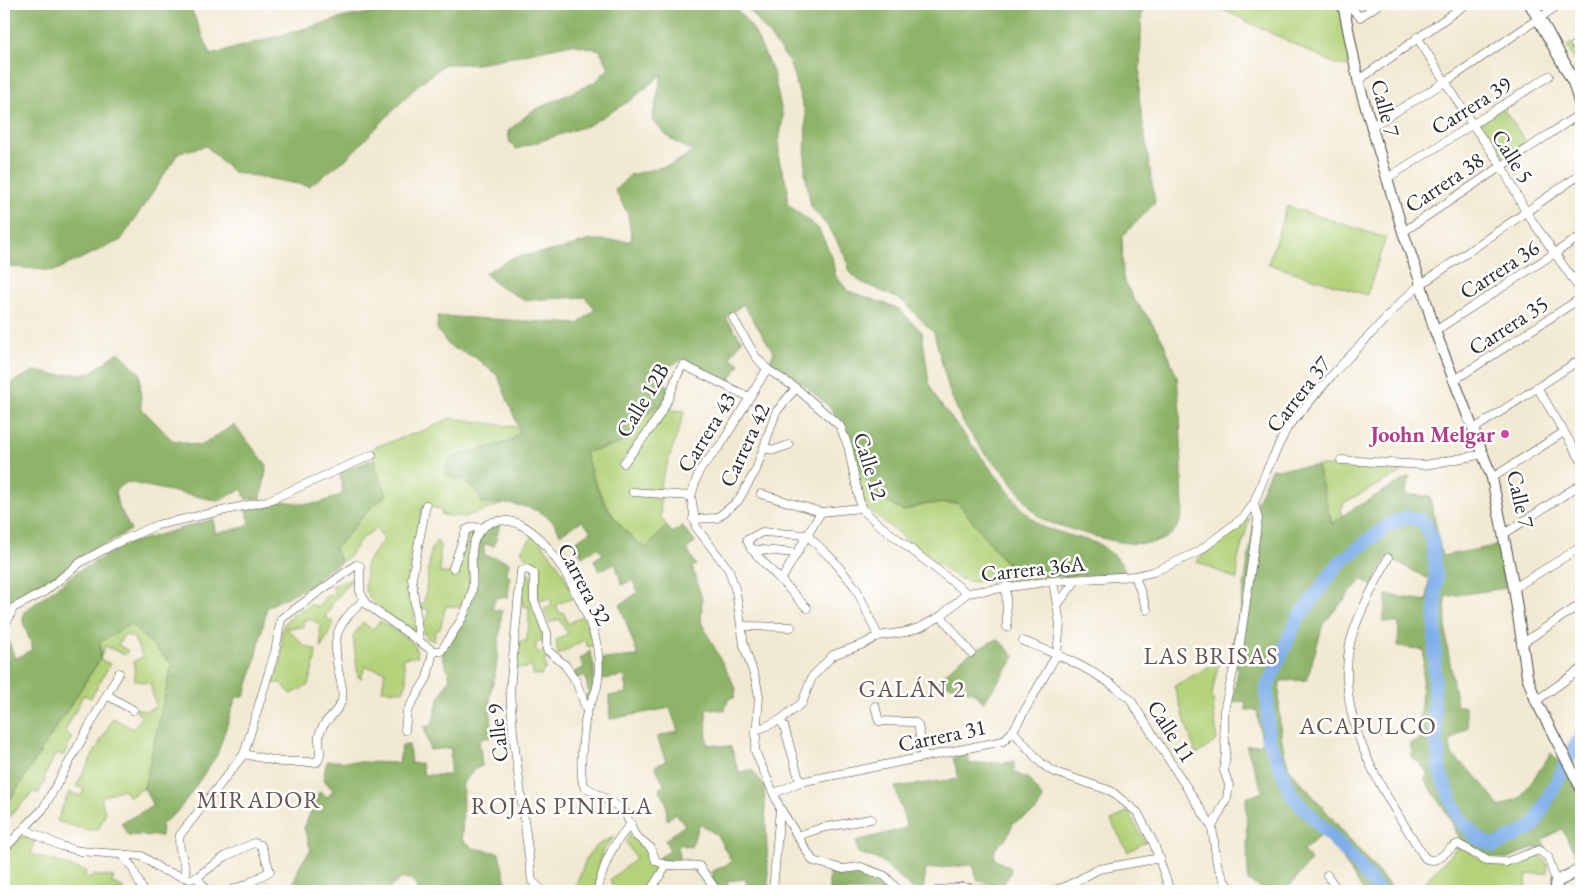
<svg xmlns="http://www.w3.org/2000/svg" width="1585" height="895" font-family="'EB Garamond',serif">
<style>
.green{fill:#b3d279;stroke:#6f7e52}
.forest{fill:#8eb469;stroke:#5c704a}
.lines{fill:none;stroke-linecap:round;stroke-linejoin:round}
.river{stroke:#7eaee9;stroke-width:14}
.minor-casing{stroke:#494844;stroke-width:9}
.tertiary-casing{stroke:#494844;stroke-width:12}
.secondary-casing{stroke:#494844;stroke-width:13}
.primary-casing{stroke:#494844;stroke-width:14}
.minor{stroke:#fff;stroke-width:8}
.tertiary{stroke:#fff;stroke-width:10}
.secondary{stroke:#fff;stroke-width:11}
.primary{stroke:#fff;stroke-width:12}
.hotel-dot{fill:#d1479c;stroke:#fff;stroke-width:2}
.labels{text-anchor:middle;stroke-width:5;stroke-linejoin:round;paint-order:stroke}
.street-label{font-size:22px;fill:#2b2b2b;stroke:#fff}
.hotel-label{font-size:22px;font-weight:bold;fill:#b23c85;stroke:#fff;text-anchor:end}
.neighbourhood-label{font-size:24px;letter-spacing:1px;fill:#67544f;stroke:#fff}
</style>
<rect width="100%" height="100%" fill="#fff"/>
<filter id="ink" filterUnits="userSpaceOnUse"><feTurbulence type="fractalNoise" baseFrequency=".02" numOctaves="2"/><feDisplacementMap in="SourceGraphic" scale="10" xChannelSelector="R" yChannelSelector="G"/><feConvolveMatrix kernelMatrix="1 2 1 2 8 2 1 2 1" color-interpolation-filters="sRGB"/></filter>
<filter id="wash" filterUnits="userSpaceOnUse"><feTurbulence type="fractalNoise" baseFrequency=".0096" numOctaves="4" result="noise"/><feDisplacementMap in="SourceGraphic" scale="20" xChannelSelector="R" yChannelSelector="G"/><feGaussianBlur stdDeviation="1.12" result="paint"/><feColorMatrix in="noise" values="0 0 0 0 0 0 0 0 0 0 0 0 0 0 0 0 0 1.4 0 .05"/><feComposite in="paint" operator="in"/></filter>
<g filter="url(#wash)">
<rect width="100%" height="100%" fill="#f2e9d2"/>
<!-- green -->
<g class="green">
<path d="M1211,4H1343L1353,67L1335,64Z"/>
<path d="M1572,43L1576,49L1581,46V73L1567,46Z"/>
<path d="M1503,108L1527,143L1501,159L1478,125Z"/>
<path d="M1287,206L1386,238L1367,295L1268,264Z"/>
<path d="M678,385L671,410L685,411L660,485L661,517L667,526L646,549C613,525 595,490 585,452L616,445L633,436L641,420L654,408L664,403L620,463L625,468C645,441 664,416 678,385Z"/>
<path d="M451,418L516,427L520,431L511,441L444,473C463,482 474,482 482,503L509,502L464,517L442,515L440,509L431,507L426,502L423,506L408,578L417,632L385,614L370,599L365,590L366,563L384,539L376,528L360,540L349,557L341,562L334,549L371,507L387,495L377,472L372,448L422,431Z"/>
<path d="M849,439L857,453L865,478L903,511L927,504L961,503L1005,562L1052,577L971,582L958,578L930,558L864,506Z"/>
<path d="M1317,466L1405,467L1406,470L1345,502L1340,510L1343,516L1332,525Z"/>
<path d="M1250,517L1238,559L1237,580L1196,561Z"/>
<path d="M470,529L474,531L469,545V591L461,607L446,606L440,629L435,631L434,641C421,638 424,629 419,619L427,620L429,610L420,608L419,604H424L431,550L437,541L440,546V573H454L459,552Z"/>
<path d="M534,535C552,555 567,573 572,599L556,604L559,613L563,612L568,624L582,616L594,639V645L588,647L584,640L558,655L556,640L568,634L559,619L549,623L544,609L552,606L550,598L540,601L533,568L521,550Z"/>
<path d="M530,573L543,642H536V652L547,651L552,658L544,660L546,669L543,670L542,675H533L532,667L516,669L520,641H527V631L529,628V607L522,606V574Z"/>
<path d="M352,579L339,596L336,598L325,617L334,623L321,648L320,626L313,620H303V627L286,628L305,646L316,650L315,661L308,685L291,694L281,683H270V675C290,667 277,639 284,625C289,615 301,610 310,605L318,606L326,596L335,595L332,586Z"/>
<path d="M380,621L414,643L418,656L403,658L407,683L403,691L382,690L385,671L365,667L361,679L358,677L353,636L363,622L372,630Z"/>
<path d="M130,624L172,664L144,788L129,797L123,789L101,797L105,814L98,830H87L57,821L69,792L81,796L84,789L76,786L113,718L133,729L142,716L137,713L136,708L145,711L156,707L150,683L135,681L134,661L143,657L133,637L124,635L118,644L128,651L125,655L105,646L100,659L110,664L91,698L83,695L65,732L72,737L64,755L56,754L44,777L46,779L38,794L34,791L4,822V804L9,801L100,659V642Z"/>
<path d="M1219,661L1212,693L1217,740L1196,755L1174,686Z"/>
<path d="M1128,811L1145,842L1128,852L1111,821Z"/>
<path d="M631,832L647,850L650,862L656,871L644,891H615L610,880L636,858L626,842Z"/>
<path d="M21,837H35L31,854L86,871L85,877L91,879L93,875L114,877L112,883L122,887L124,891H4V855Z"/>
<path d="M614,837L602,852L595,891H576L574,887C590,860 579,852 614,837Z"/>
<path d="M1462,848L1487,863L1507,866L1538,853C1545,859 1549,864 1547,873L1526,875L1527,891H1416L1456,849Z"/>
<path d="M270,882L276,891H247Z"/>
</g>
<!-- forest -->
<g class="forest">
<path d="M4,4H189L211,55L346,17L376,12L380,4H732L753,29L773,72L783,117L779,141V160L788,189L787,204L818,228L832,257L835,275L848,291L898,308L922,332L929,383L937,400L1023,510L1042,527L1099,544L1116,557L1125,569L1123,573L1052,577L1005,562L958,503L925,504L903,511L881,499L865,478L857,453L831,408L797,379L768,364L774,353L743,304L726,318L742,340L730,357L740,364L729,381L683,359L671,365L664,384L669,386L664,403L654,408L641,420L633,436L616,445L585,452C595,490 612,526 646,548L667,526L672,533L682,526L695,542L687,549L696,565L692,567L702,599L701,622L736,689L734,698H729L725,710L706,709L707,744L731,747L739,772L752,770L764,785L769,891L747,889L746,879L727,881L728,891L716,886L711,872L732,862L717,835L700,824L691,847L678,844L679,860L666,862L658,858L670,851L665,840L685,825L676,813L667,820L666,801L659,789L664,784L655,766L666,761L657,737L678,731L670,708L610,719L609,696L627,693L625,676L602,679V659L638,656L620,605L638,592L632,580L622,585L615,563L599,571L594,560L603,554L597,548L582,557L575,542L591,531L582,521L560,534C549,504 510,503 482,503C474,483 463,481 444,474L450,458L511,441L520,431L498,376L476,358L449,346L437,329L438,316L578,324L595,309L585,297L524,300L496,284L485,273L512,258L562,249L590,240L632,241L628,214L615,190L630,175L670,165L693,152L669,138L652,120L662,74L631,100L589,125L516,149L510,143L508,131L532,111L595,82L609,68L600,50L571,44L477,64H445L419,84L346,159L309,186L233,172L206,146L179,152L121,240L54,271L4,266Z"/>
<path d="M745,4H1148L1142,8L1139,97L1155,203L1122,237L1123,278L1133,298L1148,317L1163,341L1177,377L1180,411L1183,510C1175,572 1081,531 1045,521L1034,512L1003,471L985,454L962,421L949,390L934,333L903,301L859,281L850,272L845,256L830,229L811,207L805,172L806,115L789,61Z"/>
<path d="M119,352L140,373L141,408L172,440L200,446L234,425L267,465L261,498L246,499L242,489L219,501L127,482L115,490L117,503L131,530L76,560L43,586L9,601L4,614V387L34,371L55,375L90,373Z"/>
<path d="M374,459L377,472L387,495L371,507L335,549L341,562L323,574L313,584L267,607L255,663L244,697H236L217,755L179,810L162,824L161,836L128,835L121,823L153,806L144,788L172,664L130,624L100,642V659L9,801L4,804V635L6,634L15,659L33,649L23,622L24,612L77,572L127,544L214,519L215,533L246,527L250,522L246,511L283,501L301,504L320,503L343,494L340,472Z"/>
<path d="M1317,466L1332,524L1351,510L1410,476L1405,495L1430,496L1442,556L1500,545L1505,588L1445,597L1447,645L1457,706H1465L1468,727L1450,741L1452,755L1477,777L1500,807L1521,797L1551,753L1571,777L1581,798V860L1579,861L1562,829L1542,840L1547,849L1532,848L1509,858H1488L1462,843L1447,813L1424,779L1429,775L1419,762L1413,759L1410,743L1419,741L1424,650L1398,646L1399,623L1383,622L1387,595L1427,601L1429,579L1387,557L1372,586L1362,579L1323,624L1307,680L1280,681C1278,711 1279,739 1289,768L1394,891H1363L1337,849L1322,834L1303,851L1311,860L1286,891H1266L1248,881L1246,798L1263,792L1246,746L1262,744L1257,710H1246L1245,701L1233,702L1238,667L1227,665L1240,614L1257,502L1271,469Z"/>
<path d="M492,524H500L494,546L484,544V555L504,560L509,563L507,573L510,576L508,598L496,597L492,609L502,611L496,669L490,695L492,737L479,739L482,766L475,769L463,783L462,839L473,848L499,853L508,891H416L418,889L411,879H401L386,891H291L301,863L311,850L304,828L319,792L328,797L333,790L323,779L327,761L399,763L402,745H409L411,764L421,763L424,775H450L451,748L430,750L424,727L432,725L439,698L450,678L442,654L464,620L476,544L481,533Z"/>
<path d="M998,639L1015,657L984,702L973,692L938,682C956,660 973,650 998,639Z"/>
<path d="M590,651C597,671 595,688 587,708L584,695L589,694L585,675L576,679L574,672L584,668L580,659Z"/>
<path d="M969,753V764L1014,762V772L1030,780L1043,799L1036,811L1013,823L1007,837L995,849L994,859L1011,868L1010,874L1002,886L978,881L973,865L926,869L923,891H914L880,860L858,853L856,841L907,828L895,787L959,779L953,758Z"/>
<path d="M829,868L858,870L884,877L895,891H829Z"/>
</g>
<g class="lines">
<!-- river -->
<path class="river" d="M1379,891L1353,859L1292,796L1268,738L1267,687L1296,621L1339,563L1388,525L1407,517L1423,521L1432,539L1436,576L1434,709L1440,772L1458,817L1477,838L1494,846L1533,827L1581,735"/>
</g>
</g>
<g filter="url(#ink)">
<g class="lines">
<!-- minor casing -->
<g class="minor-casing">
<g id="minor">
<path d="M1347,4L1360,17L1379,4"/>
<path d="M1417,37L1472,124L1501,165L1526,212L1581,291"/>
<path d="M1575,45L1581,42"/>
<path d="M1359,84L1363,77L1466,4"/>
<path d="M1372,126L1445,82L1560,4"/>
<path d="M1386,179L1549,76"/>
<path d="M1403,232L1581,113"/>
<path d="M733,318L756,357L767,369L796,388L840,426L848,446L861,508L877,523L967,593"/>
<path d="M1435,331L1581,236"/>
<path d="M767,369L722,443L699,471L691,496L696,527L729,570L736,592L744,645L756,681L759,696L755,751L780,808L773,891"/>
<path d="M1453,381L1581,298"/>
<path d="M1537,387L1581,460"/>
<path d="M1474,429L1581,359"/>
<path d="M764,448L774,450L789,445"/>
<path d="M1341,460L1425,465L1484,454"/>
<path d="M624,463C639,443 656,424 667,401C673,389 675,376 683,365L749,397"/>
<path d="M1492,478L1564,432"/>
<path d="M633,492L691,496"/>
<path d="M761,494L821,512L861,508"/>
<path d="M693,519L717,518L738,501L756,470L776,412L796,388"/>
<path d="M1504,534L1581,484"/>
<path d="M751,549L797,553"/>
<path d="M1388,558C1376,583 1353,622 1349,649C1336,726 1387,797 1425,858C1439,866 1446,848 1458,844L1488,861L1506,862L1539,850L1548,857L1556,882"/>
<path d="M453,568L466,530L473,527L483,528"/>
<path d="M1135,576L1147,610"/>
<path d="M781,580L821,512"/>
<path d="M1006,586L1007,627"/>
<path d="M1514,588L1581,547"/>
<path d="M1058,604L1076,580"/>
<path d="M807,608L751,549L747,540L762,532L807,535L834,561L856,588L878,636"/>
<path d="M941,616L971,653"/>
<path d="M742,626L791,627"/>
<path d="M4,629L13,608L44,592L81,562L114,544L157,525L267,501L372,455"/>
<path d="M419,640L412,578L426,505"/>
<path d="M1023,641C1060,655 1100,672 1130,699L1212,827L1217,864L1225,882L1234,891"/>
<path d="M1521,644L1581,604"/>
<path d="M433,651H441C453,633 468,613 472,591C475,571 466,550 479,532C488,519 506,518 519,524C551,537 586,606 595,638C599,651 600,673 597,687C595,695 590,703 587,711C584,725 578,774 584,786L624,810L635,835L651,848L656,861C669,868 684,864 699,866L717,891"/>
<path d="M107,695L133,710"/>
<path d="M1536,701L1581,669"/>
<path d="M875,706L879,721L914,722L918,725L924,757"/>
<path d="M780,720L784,726L800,782"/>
<path d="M405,730L407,711L427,678L433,651"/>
<path d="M755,731L780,720L802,703L812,677L833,655L864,644L878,636L906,632L921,627L941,616L967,593L1053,581L1135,576L1153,572L1198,552L1244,517L1254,503"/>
<path d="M1013,731L1041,763L1052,771L1111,791L1138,813L1154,844L1170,891"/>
<path d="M244,754L281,762H317C323,755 318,744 319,736C322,720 338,714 342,700C344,692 341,683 339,674C331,636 336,625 364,600"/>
<path d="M775,793L800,782L1003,741L1013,731L1057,654L1060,624L1053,581"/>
<path d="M780,808L813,861L843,869L861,867L885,876L899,891"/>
<path d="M1212,827L1227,798L1229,785L1224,771L1226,751L1224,730V710L1240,643L1258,519L1254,503L1266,472L1287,428L1333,374L1402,301L1420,285L1581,174"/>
<path d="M24,829L61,846L80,851L142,856L162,870L190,879L197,877L207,891"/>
<path d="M797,836L821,828L871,819"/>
<path d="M4,849L43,809L119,673"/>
<path d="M121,854L132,867L143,891"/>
<path d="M1327,875L1338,891"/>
<path d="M185,877C188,863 176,851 180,835L244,754L275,652L281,619L356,565L360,566V591L366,604L433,651"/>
<path d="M197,877L226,856L254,843L261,845L270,871L248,884L229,891"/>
<path d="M598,888C605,862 612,844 631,824"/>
<path d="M543,891L532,881L513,733L510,690L521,571L527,569L534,573V600L547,633V650L565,665L576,681L587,711"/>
<path d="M650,891L666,866"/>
<path d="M936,891L962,887L993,891"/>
<path d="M1050,891L1065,887L1099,869L1160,858"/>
</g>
</g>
<!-- tertiary casing -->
<g class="tertiary-casing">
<path id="tertiary" d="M1343,4L1359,84L1403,232L1419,278L1435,331L1492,478L1514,588L1527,676L1536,701L1581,788"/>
</g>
<!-- secondary casing -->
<g class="secondary-casing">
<path id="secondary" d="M1557,891L1556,882L1581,869"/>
</g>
<!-- primary casing -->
<g class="primary-casing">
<path id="primary" d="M1531,4L1574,82L1581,105"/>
</g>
<!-- minor -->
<use href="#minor" class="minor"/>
<!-- tertiary -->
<use href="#tertiary" class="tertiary"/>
<!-- secondary -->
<use href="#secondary" class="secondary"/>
<!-- primary -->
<use href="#primary" class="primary"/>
</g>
</g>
<!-- markers -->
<circle class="hotel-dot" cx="1505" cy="434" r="5"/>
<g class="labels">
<!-- street labels -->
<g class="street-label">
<text transform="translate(1471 105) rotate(-32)" y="8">Carrera 39</text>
<text transform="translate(1386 108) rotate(75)" y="8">Calle 7</text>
<text transform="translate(1513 156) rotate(58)" y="8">Calle 5</text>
<text transform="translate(1444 182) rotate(-34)" y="8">Carrera 38</text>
<text transform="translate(1499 269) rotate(-33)" y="8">Carrera 36</text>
<text transform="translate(1508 325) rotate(-33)" y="8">Carrera 35</text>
<text transform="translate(1298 394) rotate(-52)" y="8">Carrera 37</text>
<text transform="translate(642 400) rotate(-59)" y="8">Calle 12B</text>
<text transform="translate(706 432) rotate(-58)" y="8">Carrera 43</text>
<text transform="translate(744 445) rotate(-65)" y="8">Carrera 42</text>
<text transform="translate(871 466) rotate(73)" y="8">Calle 12</text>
<text transform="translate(1521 499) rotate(77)" y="8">Calle 7</text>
<text transform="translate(1033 568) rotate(-6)" y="8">Carrera 36A</text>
<text transform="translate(585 584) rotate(62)" y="8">Carrera 32</text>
<text transform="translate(1172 731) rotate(57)" y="8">Calle 11</text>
<text transform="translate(497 733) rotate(-96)" y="8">Calle 9</text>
<text transform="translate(942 735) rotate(-12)" y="8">Carrera 31</text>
</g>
<!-- hotel labels -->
<g class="hotel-label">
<text x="1495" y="442">Joohn Melgar</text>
</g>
<!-- neighbourhood labels -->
<g class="neighbourhood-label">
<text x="1211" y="664">LAS BRISAS</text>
<text x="912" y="697">GALÁN 2</text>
<text x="1368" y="734">ACAPULCO</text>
<text x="259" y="808">MIRADOR</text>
<text x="562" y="814">ROJAS PINILLA</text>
</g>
</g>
<!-- margin -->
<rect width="1585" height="895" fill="none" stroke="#fff" stroke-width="20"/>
</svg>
